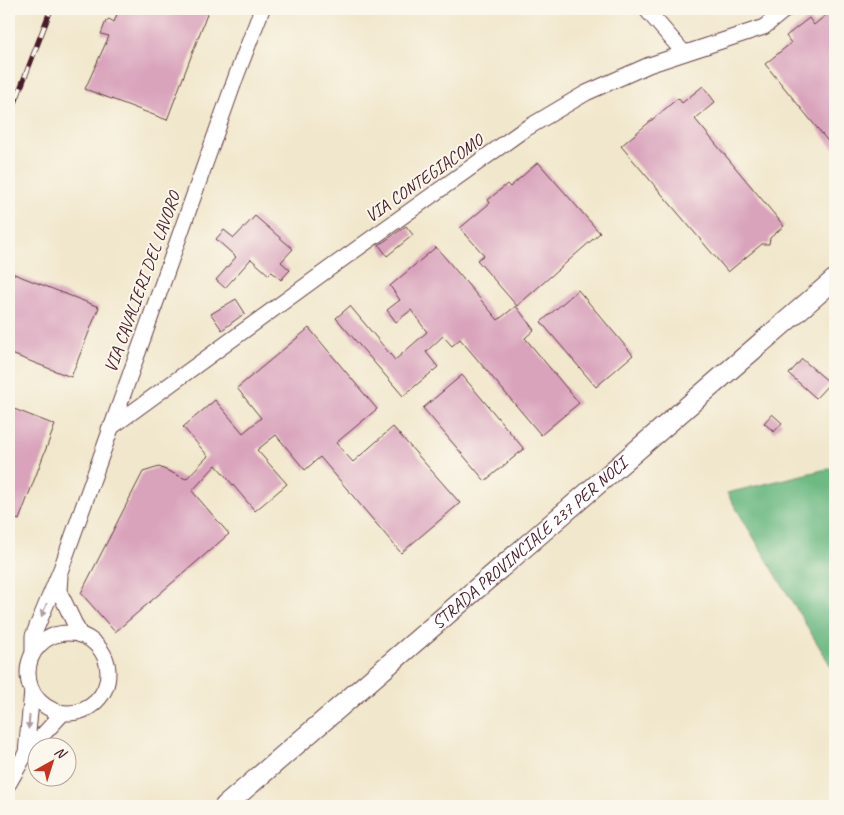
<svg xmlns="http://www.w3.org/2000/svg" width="844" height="815" font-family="Caveat,sans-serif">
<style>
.forest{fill:#6dba83;stroke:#5c6c57}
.building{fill:#d9a3bc}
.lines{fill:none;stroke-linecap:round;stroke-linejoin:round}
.minor-casing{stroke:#633d43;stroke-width:17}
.major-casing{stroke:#633d43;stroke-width:22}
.minor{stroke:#fff;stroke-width:15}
.major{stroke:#fff;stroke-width:20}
.rail-casing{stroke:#4a1f2b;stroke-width:5.5}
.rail{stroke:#fbf7ec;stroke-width:4;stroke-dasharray:11;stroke-linecap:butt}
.oneway{fill:#ae9aa0}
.labels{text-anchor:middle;stroke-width:4;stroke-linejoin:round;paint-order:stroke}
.street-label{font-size:18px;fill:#4a1f2b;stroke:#fbf7ec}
</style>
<rect width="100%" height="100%" fill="#fbf7ec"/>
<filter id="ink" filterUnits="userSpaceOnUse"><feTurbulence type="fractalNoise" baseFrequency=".02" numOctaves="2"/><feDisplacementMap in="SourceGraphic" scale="10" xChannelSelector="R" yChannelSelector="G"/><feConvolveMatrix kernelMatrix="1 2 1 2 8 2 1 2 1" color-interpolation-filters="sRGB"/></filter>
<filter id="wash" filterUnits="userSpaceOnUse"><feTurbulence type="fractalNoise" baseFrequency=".0096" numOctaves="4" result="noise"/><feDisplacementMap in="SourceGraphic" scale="20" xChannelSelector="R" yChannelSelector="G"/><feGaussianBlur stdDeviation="1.12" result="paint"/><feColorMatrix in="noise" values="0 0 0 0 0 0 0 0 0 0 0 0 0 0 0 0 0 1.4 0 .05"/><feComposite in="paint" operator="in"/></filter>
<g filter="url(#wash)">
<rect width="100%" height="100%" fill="#f1e7cc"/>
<!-- forest -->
<path class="forest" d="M835,467V673L727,493Z"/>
<g id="blocks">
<!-- building -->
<g class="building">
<path d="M119,9H209L167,120L85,89L109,36L101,34L106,21L109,19L114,22Z"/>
<path d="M833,9H835V150L765,64L791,43L786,36L809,18L814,25Z"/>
<path d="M703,86L715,102L695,119L784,226L770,238L769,244H762L728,272L621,146L678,98L682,103Z"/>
<path d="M538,162L600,233L517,306L477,260L484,255L460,228L490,203L488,200L507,184L510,187Z"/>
<path d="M255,216L293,249L281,262L290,270L281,280L272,272L269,275L251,259L225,288L216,280L236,257L216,239L224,230L234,238Z"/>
<path d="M406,226L413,235L387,256L379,245Z"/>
<path d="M436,247L498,320L516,306L534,330L525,338L579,403L541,435L460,339L452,346L443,336L426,352L438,367L403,396L336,318L350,306L395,360L427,332L411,310L396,322L387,310L400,300L390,286Z"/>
<path d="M9,272L99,307L71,377L9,353Z"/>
<path d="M578,290L633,355L596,387L541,322Z"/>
<path d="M236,299L245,313L222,330L211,314Z"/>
<path d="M309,328L377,409L336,443L353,462L393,427L460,503L401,553L320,457L305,470L276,435L257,450L287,484L255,511L216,465L192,491L229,534L115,632L81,593L143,472L159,467L186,479L208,456L183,427L215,400L243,433L261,418L237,388Z"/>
<path d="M802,359L830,383L816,398L789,374Z"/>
<path d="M462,375L524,449L485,481L423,408Z"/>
<path d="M9,407L55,425L19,520L9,516Z"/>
<path d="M772,414L782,423L774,432L764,423Z"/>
</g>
</g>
</g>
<g filter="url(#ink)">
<use href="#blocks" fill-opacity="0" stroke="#633d43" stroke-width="1"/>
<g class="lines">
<!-- minor casing -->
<g class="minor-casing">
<g id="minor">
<path d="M646,9L684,53"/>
<path d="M109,429L330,268L522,131L586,93L649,65L764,27L786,9"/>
<path d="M60,576L59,591L80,635"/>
<circle cx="68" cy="673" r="40"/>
<path d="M33,652V636L61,569L237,74L262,9"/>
<path d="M26,753L32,691"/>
<path d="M9,783L26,753L63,713"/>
</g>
</g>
<!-- major casing -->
<g class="major-casing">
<g id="major">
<path id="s1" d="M225,806L835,279"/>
</g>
</g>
<!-- minor -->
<use href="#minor" class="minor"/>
<!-- major -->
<use href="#major" class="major"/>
<!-- rail casing -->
<g class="rail-casing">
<path id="rail" d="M9,118L51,9"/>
</g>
<!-- rail -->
<use href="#rail" class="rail"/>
</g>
<!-- one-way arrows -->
<defs><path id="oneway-solid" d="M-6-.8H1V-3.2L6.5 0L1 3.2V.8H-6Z" transform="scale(1.25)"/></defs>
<g class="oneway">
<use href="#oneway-solid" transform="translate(44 610) rotate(113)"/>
<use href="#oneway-solid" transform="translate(29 722) rotate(95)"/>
</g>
</g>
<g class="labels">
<!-- street labels -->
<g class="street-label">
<text transform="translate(424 178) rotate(-35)" y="6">VIA CONTEGIACOMO</text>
<text transform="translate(142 282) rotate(-70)" y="6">VIA CAVALIERI DEL LAVORO</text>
<text dy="6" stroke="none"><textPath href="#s1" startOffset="402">STRADA PROVINCIALE 237 PER NOCI</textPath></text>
</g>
</g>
<!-- margin -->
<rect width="844" height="815" fill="none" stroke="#fbf7ec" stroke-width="30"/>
<!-- north arrow -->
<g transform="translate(52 762) rotate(39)"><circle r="24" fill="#fbf7ec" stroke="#b4a19f"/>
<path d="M0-4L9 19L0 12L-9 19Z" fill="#c8321e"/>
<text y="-8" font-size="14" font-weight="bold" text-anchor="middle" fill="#4a1f2b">N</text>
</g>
</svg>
